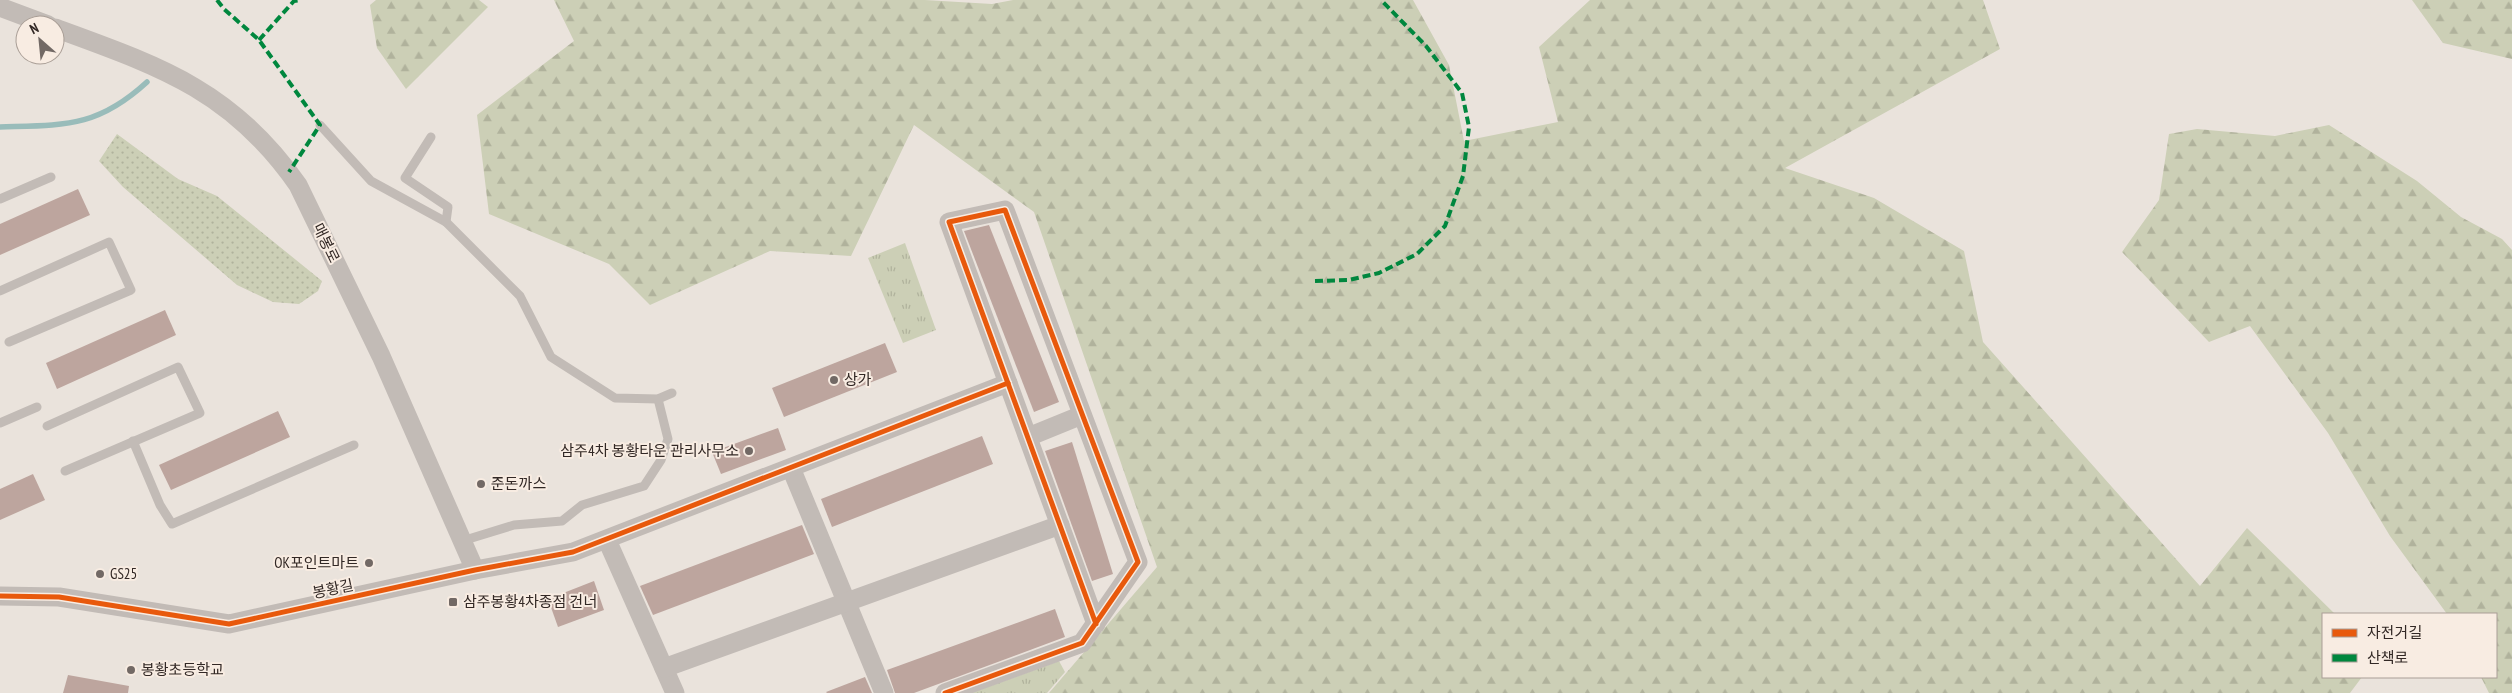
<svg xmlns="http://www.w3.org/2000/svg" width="2512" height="693" font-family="'PT Sans Narrow','Noto Sans KR',sans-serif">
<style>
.grass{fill:url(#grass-dots)}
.forest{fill:url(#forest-firs)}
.park{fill:url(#park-tufts)}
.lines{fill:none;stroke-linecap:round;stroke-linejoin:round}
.stream{stroke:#99bcba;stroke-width:5.5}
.building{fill:#bda59e}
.lane{stroke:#c2bbb6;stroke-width:9}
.street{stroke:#c2bbb6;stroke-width:19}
.quiet{stroke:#00873e;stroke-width:4;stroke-dasharray:8 4;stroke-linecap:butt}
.cycleway-casing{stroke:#f8ece2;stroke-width:8}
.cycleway{stroke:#e8590c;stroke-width:5}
.poi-dot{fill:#726965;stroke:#f8ece2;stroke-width:2}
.labels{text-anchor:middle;stroke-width:4;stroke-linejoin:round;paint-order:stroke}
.street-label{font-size:15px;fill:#322825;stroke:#f8ece2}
.poi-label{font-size:15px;fill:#322825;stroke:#f8ece2;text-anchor:start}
</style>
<defs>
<pattern id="grass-dots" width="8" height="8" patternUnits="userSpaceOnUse" patternTransform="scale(1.25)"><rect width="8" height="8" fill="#cccfb6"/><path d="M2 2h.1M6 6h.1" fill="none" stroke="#b0b29c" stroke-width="1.8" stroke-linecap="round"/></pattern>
<pattern id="forest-firs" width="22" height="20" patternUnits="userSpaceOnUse" patternTransform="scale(1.25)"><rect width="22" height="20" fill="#cccfb6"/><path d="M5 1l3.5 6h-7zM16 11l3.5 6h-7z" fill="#b0b29c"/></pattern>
<pattern id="park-tufts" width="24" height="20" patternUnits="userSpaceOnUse" patternTransform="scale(1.25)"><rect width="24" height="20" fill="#cccfb6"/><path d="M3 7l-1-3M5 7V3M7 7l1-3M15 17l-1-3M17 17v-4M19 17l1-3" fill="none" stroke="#b0b29c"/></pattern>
</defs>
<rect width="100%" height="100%" fill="#eae3dc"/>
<!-- grass -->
<path class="grass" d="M117,134L178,179L217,196L322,281L318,291L299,304L273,302L237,285L123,187L99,161Z"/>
<!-- forest -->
<g class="forest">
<path d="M376,0H479L488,7L406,89L377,48L370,5Z"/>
<path d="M554,0H925L992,4L1013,0H1413L1449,65L1464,141L1558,122L1539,47L1590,0H1983L2000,49L1785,168L1874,198L1964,251L1983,342L2200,586L2247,528L2335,614H2323V677H2362L2350,693H1049L1157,567L1034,212L914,125L851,256L770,251L650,305L609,264L489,214L477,115L574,41Z"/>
<path d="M2412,0H2512V59L2443,43Z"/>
<path d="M2329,125L2417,181L2461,217L2502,239L2512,250V693H2489L2481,677H2496V614H2447L2390,536L2328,433L2250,326L2209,342L2122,252L2159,200L2169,134L2197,129L2275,136Z"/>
</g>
<!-- park -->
<g class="park">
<path d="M905,243L936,330L903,343L868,258Z"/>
<path d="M1059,661L1065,672L1047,693H971Z"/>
</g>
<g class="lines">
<!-- stream -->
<path class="stream" d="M0,127C64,125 97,128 147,82"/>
</g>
<!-- building -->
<g class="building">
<path d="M78,189L90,215L0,255V224Z"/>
<path d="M989,225L1059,402L1034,412L964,231Z"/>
<path d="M165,310L176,335L57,389L46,363Z"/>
<path d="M885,343L897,372L784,417L772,388Z"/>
<path d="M278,411L290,437L171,490L159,465Z"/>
<path d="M778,428L786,450L721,474L712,452Z"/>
<path d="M982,436L993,464L832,527L821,499Z"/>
<path d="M1072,442L1113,574L1092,581L1045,451Z"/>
<path d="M33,474L45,500L0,520V489Z"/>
<path d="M802,525L814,554L653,615L640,586Z"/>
<path d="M594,581L604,610L558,627L548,599Z"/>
<path d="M1055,609L1065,637L914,693H895L887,670Z"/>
<path d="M68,675L129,686L128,693H63Z"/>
<path d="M865,677L872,693H827L826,692Z"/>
</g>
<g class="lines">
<!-- lane -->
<g class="lane">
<path d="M320,125L371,181L446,222L520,296L551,357L615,398L658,399L672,393"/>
<path d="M431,137L405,178L448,207L446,222"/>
<path d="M0,199L51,177"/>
<path d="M0,291L109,242L131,290L9,342"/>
<path d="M0,423L37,407"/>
<path d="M47,426L178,367L200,413L65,471"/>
<path d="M133,441L160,505L172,524L354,445"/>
<path d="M462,541L514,525L562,521L582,505L644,486L661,460L668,439L658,399"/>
</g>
<!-- street -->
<g class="street">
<path d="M0,7L48,25"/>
<path d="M55,28C159,66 232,90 298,185L381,356L475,570"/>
<path d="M1028,437L1082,415"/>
<path d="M791,468L884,693"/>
<path d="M607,540L675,693"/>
<path d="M0,596L59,597L229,624L475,570L573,552L1008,383"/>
<path d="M664,668L1060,525"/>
<path d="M945,693L1082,643L1138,562L1005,210L949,222L1096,624"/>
</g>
<!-- quiet -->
<g class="quiet">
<path d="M217,0L224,9L259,40L320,125L289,172"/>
<path d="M259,40L294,1L301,0"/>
<path d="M1315,281L1349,280L1379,273L1417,254L1445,226L1463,176L1469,127L1462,93L1426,46L1381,0"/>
</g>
<!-- cycleway casing -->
<g class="cycleway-casing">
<g id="cycleway">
<path d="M0,596L59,597L229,624L475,570L573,552L1008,383"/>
<path d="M945,693L1082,643L1138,562L1005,210L949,222L1096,624"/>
</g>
</g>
<!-- cycleway -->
<use href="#cycleway" class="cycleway"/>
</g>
<!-- markers -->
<g class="poi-dot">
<circle cx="834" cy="380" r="5"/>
<circle cx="749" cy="451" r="5"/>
<circle cx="481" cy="484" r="5"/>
<circle cx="369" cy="563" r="5"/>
<circle cx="100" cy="574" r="5"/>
<rect x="448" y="597" width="10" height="10" rx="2.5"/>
<circle cx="131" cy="670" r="5"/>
</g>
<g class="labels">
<!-- street labels -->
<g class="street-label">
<text transform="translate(326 243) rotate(64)" y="5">매봉로</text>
<text transform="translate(333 589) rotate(-12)" y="5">봉황길</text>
</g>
<!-- poi labels -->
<g class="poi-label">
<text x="844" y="385">상가</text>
<text x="739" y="456" text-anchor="end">삼주4차 봉황타운 관리사무소</text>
<text x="491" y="489">준돈까스</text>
<text x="359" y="568" text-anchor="end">OK포인트마트</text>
<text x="110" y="579">GS25</text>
<text x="463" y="607">삼주봉황4차종점 건너</text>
<text x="141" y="675">봉황초등학교</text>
</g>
</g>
<!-- legend -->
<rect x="2322" y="613" width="175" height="65" fill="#f8ece2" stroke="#a99e96"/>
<rect x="2332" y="629" width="25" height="8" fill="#e8590c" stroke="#a99e96"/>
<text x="2367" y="638" font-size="15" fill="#322825">자전거길</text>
<rect x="2332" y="654" width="25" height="8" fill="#00873e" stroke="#a99e96"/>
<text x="2367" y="663" font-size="15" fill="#322825">산책로</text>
<!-- north arrow -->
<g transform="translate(40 40) rotate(333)"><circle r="24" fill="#f8ece2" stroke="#a99e96"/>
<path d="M0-4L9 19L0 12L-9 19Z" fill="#726965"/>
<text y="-8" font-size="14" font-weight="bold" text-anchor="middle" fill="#322825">N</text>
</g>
</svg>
